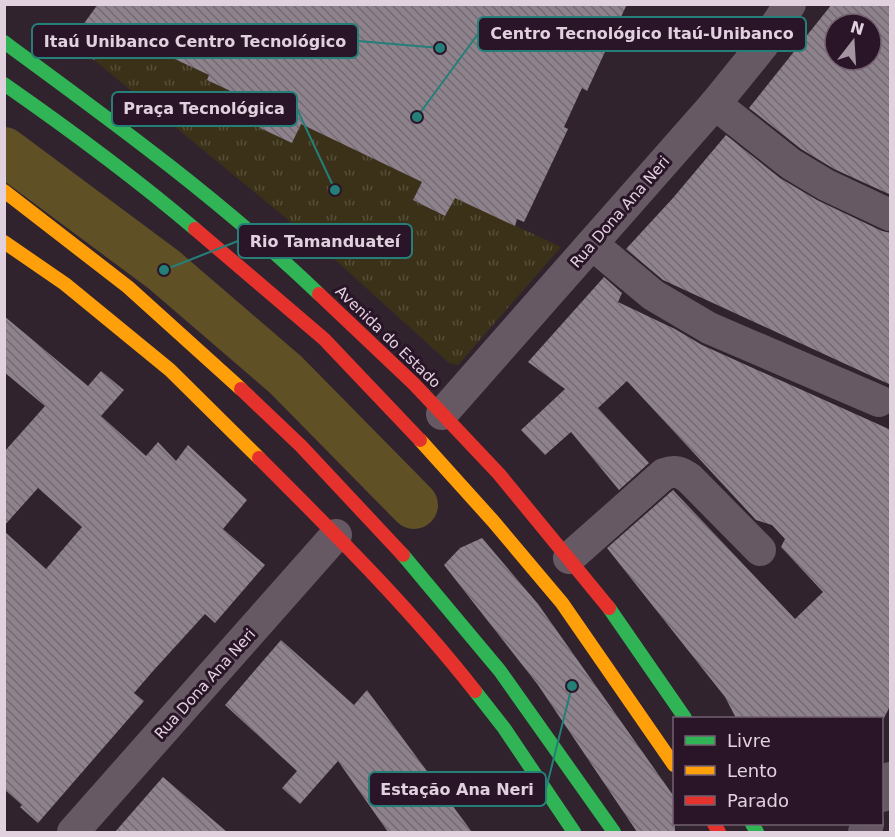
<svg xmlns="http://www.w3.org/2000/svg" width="895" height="837" font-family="'DejaVu Sans',sans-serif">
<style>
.park{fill:url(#park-tufts)}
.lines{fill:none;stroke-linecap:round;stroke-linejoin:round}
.river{stroke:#5f5025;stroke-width:48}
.building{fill:url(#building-back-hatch);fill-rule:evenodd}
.street{stroke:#665964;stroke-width:32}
.fast{stroke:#30b455;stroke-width:14}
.slow{stroke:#ff9f0a;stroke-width:14}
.jam{stroke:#e5322d;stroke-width:14}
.labels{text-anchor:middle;stroke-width:6;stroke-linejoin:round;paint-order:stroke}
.street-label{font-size:15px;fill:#e1d1de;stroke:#2a1428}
.leader{fill:none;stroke:#247f79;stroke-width:2}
.callout-dot{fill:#247f79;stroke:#2a1428;stroke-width:2}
.callout{fill:#2a1428;stroke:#247f79;stroke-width:2}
.callout-label{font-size:16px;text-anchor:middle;font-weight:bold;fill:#e1d1de}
</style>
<defs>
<pattern id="park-tufts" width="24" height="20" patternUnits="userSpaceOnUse" patternTransform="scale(1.5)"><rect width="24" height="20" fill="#3b3118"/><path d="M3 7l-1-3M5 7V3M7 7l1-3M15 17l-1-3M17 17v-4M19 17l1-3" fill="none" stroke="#574e39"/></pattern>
<pattern id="building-back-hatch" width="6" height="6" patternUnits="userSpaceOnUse" patternTransform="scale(1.5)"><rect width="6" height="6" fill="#8e828c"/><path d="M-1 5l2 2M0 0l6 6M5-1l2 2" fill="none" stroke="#746b72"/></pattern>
</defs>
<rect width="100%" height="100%" fill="#30232e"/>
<!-- park -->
<path class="park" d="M117,28L209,75L207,80L269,109L260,128L292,143L301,124L422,182L413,200L445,216L455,197L561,247L458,365L449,363L321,247L94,60Z"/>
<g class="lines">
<!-- river -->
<path class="river" d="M4,151L164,270L286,375L414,505"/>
</g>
<!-- building -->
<g class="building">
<path d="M98,4H627L587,91L582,88L564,127L568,129L524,222L517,219L515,226L455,198L445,216L413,200L422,182L301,124L292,143L260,128L269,109L207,80L209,75L115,31L94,60L70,43Z"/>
<path d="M832,4H891V195L834,169L801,149L749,108ZM835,24H871V60H835Z"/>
<path d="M726,135L780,178L817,200L882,231L891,233V385L663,280L626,249L673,198Z"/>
<path d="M604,277L622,293L618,302L675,329L702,345L891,430V704L884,718H736L725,697L607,548L673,490L795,619L823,592L781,547L785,539L772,525L756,520L627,381L598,408L649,463L619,490L571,432L545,455L521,430L565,389L528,362Z"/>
<path d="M4,316L88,386L101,371L124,390L101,416L146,456L158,442L176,461L188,445L247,500L223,529L265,565L215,623L205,614L153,671L134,693L144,701L38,823L20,807L22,805L4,789V531L46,569L82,527L38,488L4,526V452L45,406L4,372Z"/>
<path d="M482,538L538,604L675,798V832H637L538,685L444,565L460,548Z"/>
<path d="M281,640L354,705L367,690L472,832H388L338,761L300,804L282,788L297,771L225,705Z"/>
<path d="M163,777L227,832H115Z"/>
</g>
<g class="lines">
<!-- street -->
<g class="street">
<path d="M715,104L791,164L826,185L890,215"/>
<path d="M592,244L653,295L709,328L879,401"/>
<path d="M442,414L715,104L762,46L790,4"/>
<path d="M569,558L664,474C675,470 681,472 690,479L760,550"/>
<path d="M882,796L890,778"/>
<path d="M73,832L336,535"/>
<path d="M864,832L868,824"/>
</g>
<!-- fast -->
<g class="fast">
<path d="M4,42C112,121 222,201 319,294"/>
<path d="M4,84C70,130 134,177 195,229"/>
<path d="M403,555L500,671L614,832"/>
<path d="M609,608L685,718"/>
<path d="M475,691L504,728L574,832"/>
<path d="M752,824L757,832"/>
</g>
<!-- slow -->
<g class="slow">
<path d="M4,191L128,287L241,389"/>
<path d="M4,242L65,284L170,370L259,458"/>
<path d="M420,440L493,521L562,603L674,765"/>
</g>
<!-- jam -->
<g class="jam">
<path d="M195,229L324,339L420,440"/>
<path d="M319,294L414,384L499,474L609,608"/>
<path d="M241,389L301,446L403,555"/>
<path d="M259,458C334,533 409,607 475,691"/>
<path d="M714,824L719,832"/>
</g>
</g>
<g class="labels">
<!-- street labels -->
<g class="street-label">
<text transform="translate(620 212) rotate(-49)" y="5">Rua Dona Ana Neri</text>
<text transform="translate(388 337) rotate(44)" y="5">Avenida do Estado</text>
<text transform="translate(205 684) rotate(-48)" y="5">Rua Dona Ana Neri</text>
</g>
</g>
<!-- callouts -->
<path class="leader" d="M417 117L478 34M440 48L358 41M335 190L297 109M164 270L238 241M572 686L546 789"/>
<g class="callout-dot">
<circle cx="417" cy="117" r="6"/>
<circle cx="440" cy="48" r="6"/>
<circle cx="335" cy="190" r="6"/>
<circle cx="164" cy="270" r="6"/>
<circle cx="572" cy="686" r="6"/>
</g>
<g class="callout">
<rect x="478" y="17" width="328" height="34" rx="6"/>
<rect x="32" y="24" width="326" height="34" rx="6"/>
<rect x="112" y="92" width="185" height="34" rx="6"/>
<rect x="238" y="224" width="174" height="34" rx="6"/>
<rect x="369" y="772" width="177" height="34" rx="6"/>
</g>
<g class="callout-label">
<text x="642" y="39">Centro Tecnológico Itaú-Unibanco</text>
<text x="195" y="47">Itaú Unibanco Centro Tecnológico</text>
<text x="204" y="114">Praça Tecnológica</text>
<text x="325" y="247">Rio Tamanduateí</text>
<text x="457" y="795">Estação Ana Neri</text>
</g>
<!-- border -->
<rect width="895" height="837" fill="none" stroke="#e1d1de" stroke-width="12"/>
<!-- legend -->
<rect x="673" y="717" width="210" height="108" fill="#2a1428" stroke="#736071" stroke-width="1.5"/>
<rect x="685" y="736" width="30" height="9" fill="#30b455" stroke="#736071" stroke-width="1.5"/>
<text x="727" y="747" font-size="18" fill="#e1d1de">Livre</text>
<rect x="685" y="766" width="30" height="9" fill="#ff9f0a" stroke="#736071" stroke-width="1.5"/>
<text x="727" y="777" font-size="18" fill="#e1d1de">Lento</text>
<rect x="685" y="796" width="30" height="9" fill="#e5322d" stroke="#736071" stroke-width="1.5"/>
<text x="727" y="807" font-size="18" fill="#e1d1de">Parado</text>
<!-- north arrow -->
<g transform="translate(853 42) rotate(17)"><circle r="28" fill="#2a1428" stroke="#736071" stroke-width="1.5"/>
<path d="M0-4.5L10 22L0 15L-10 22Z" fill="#a394a0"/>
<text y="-9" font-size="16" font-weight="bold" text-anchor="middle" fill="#e1d1de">N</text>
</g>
</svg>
